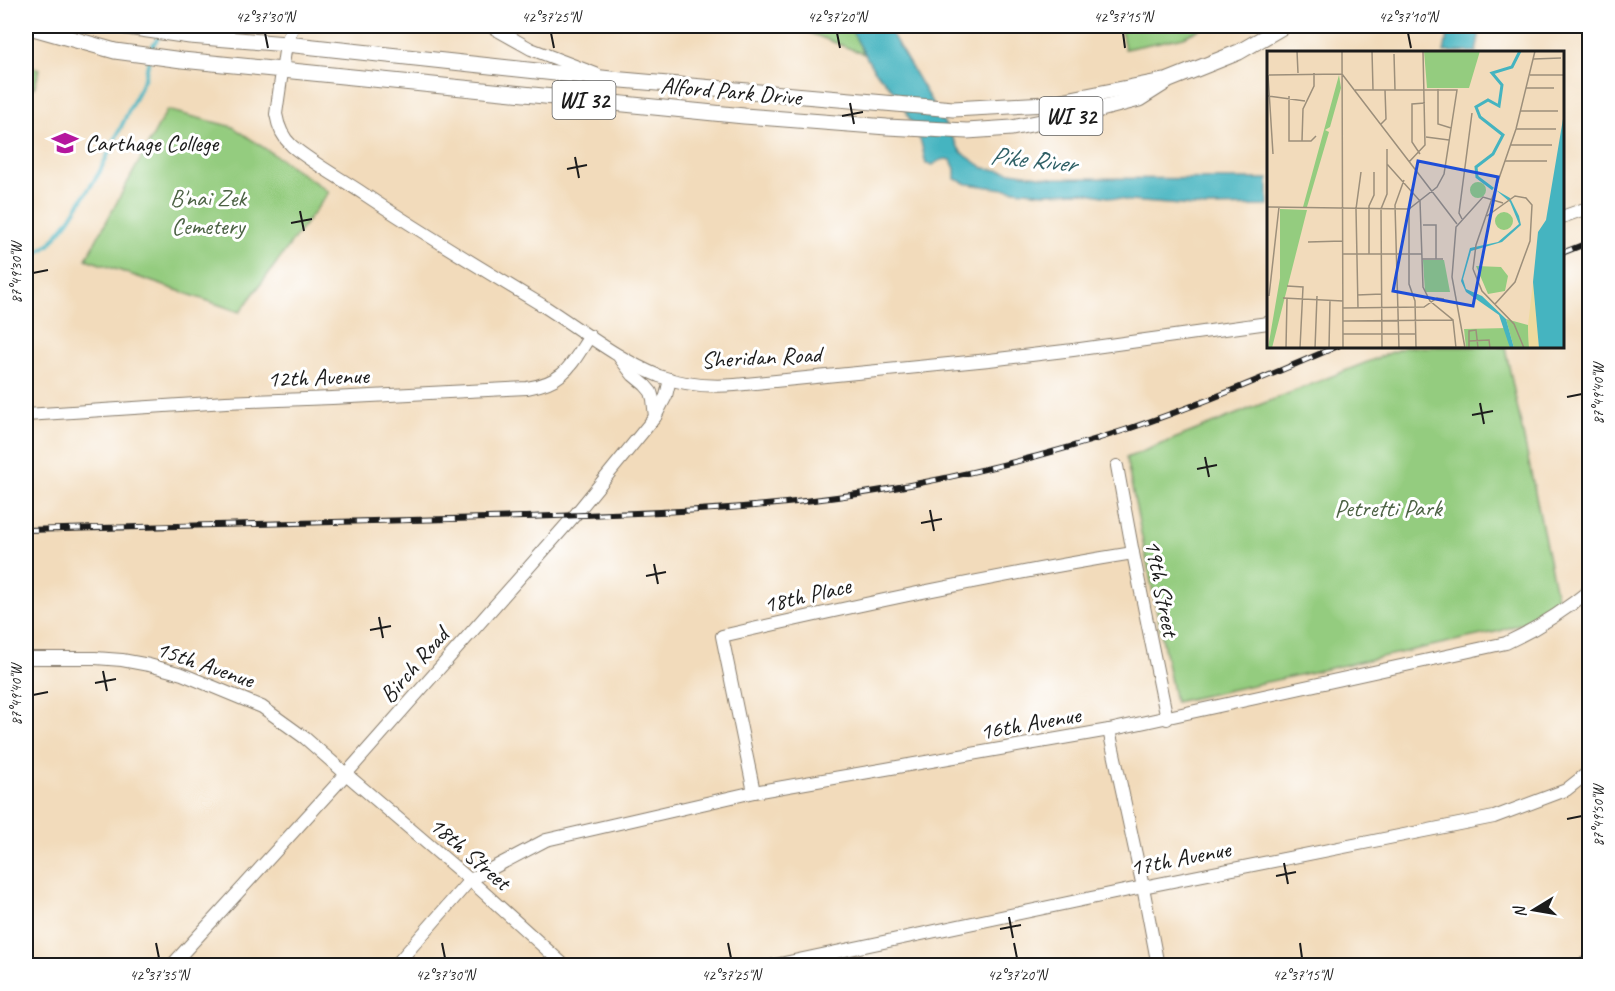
<svg xmlns="http://www.w3.org/2000/svg" width="1615" height="991" font-family="Caveat,sans-serif">
<style>
.green{fill:#94cc7f;stroke:#58744e;stroke-width:1.5}
.water{fill:#45b4c0;stroke:#30686e;stroke-width:1.5}
.lines{fill:none;stroke-linecap:round;stroke-linejoin:round}
.stream{stroke:#45b4c0;stroke-width:4}
.minor-casing{stroke:#877c6c;stroke-width:14}
.major-casing{stroke:#877c6c;stroke-width:17}
.minor{stroke:#fff;stroke-width:12}
.major{stroke:#fff;stroke-width:15}
.rail-casing{stroke:#1c1c1c;stroke-width:6}
.rail{stroke:#fff;stroke-width:4;stroke-dasharray:11;stroke-linecap:butt}
.ticks{fill:none;stroke:#1c1c1c;stroke-width:2}
.labels{text-anchor:middle;stroke-width:6;stroke-linejoin:round;paint-order:stroke}
.shield{fill:#fff;stroke:#606060;stroke-width:1.5}
.shield-label{font-size:22px;font-weight:bold;fill:#1c1c1c}
.street-label{font-size:24px;fill:#1c1c1c;stroke:#fff}
.poi-label{font-size:24px;fill:#1c1c1c;stroke:#fff;text-anchor:start}
.park-label{font-size:24px;fill:#4c6244;stroke:#fff}
.water-label{font-size:26px;font-style:italic;fill:#2e6066;stroke:#fff}
.inset-river{fill:none;stroke:#45b4c0;stroke-width:3}
.inset-road{fill:none;stroke:#9c8f7b;stroke-width:1.5}
.view{fill:#1d4ed8;fill-opacity:0.15;stroke:#1d4ed8;stroke-width:3}
.inset-edge{fill:none;stroke:#1c1c1c;stroke-width:3}
.neatline{fill:none;stroke:#1c1c1c;stroke-width:2}
.ticks-label{font-size:15px;text-anchor:middle;fill:#1c1c1c}
</style>
<rect width="100%" height="100%" fill="#fff"/>
<filter id="ink" filterUnits="userSpaceOnUse"><feTurbulence type="fractalNoise" baseFrequency=".0167" numOctaves="2"/><feDisplacementMap in="SourceGraphic" scale="12" xChannelSelector="R" yChannelSelector="G"/><feConvolveMatrix kernelMatrix="1 2 1 2 8 2 1 2 1" color-interpolation-filters="sRGB"/></filter>
<filter id="wash" filterUnits="userSpaceOnUse"><feTurbulence type="fractalNoise" baseFrequency=".008" numOctaves="4" result="noise"/><feDisplacementMap in="SourceGraphic" scale="24" xChannelSelector="R" yChannelSelector="G"/><feGaussianBlur stdDeviation="1.35" result="paint"/><feColorMatrix in="noise" values="0 0 0 0 0 0 0 0 0 0 0 0 0 0 0 0 0 1.4 0 .05"/><feComposite in="paint" operator="in"/></filter>
<g filter="url(#wash)">
<rect width="100%" height="100%" fill="#f2dbbb"/>
<!-- green -->
<g class="green">
<path d="M792,26H850L864,54Z"/>
<path d="M1120,26H1206L1184,37L1125,49Z"/>
<path d="M26,65L40,69L34,88L26,86Z"/>
<path d="M167,110L233,127L329,192L240,312L86,259Z"/>
<path d="M1405,347H1505L1558,603L1527,621L1500,631L1175,702L1126,458Z"/>
</g>
<!-- water -->
<g class="water">
<path d="M849,26H887L961,152L984,168L1053,178L1268,179V206L1206,207L1129,201L1082,192L1043,193L996,188L968,184L955,179V169L951,160C943,158 939,160 933,165L926,164L921,142L898,96L872,67Z"/>
<path d="M1449,26H1481L1476,52H1444Z"/>
</g>
<g class="lines">
<!-- stream -->
<g class="stream">
<path d="M151,53L153,45L159,36"/>
<path d="M26,260L49,245L69,220L99,173L145,77L149,60"/>
</g>
</g>
</g>
<g filter="url(#ink)">
<g class="lines">
<!-- minor casing -->
<g class="minor-casing">
<g id="minor">
<path d="M293,26L286,44L276,114C278,126 282,137 292,146C314,164 340,178 364,194C422,233 482,269 542,305C580,329 617,359 659,376C684,385 710,387 735,385L989,360L1073,350L1268,323"/>
<path d="M490,26L531,49L596,74"/>
<path d="M1562,217L1590,207"/>
<path d="M620,358L633,375L645,385L651,392L653,399L655,417"/>
<path d="M26,415L226,402L332,398L527,388C565,382 570,366 590,336"/>
<path d="M1117,466L1133,553L1167,719"/>
<path d="M26,658H95L122,660L149,665L182,674L262,707L305,738L346,774L470,880L565,966"/>
<path d="M1109,730L1143,887L1158,966"/>
<path d="M754,792L722,636C858,605 995,575 1133,553"/>
<path d="M171,966L346,774L575,515L655,417L666,396L670,379"/>
<path d="M395,966L470,880L546,840L754,792L1109,730L1506,643C1536,629 1563,612 1590,590"/>
<path d="M770,966L1143,887L1494,817L1566,790L1590,771"/>
<path d="M1578,966L1590,961"/>
</g>
</g>
<!-- major casing -->
<g class="major-casing">
<g id="major">
<path d="M26,26L115,51L182,60L744,116L887,127L967,131L1012,128L1093,111L1139,99L1169,80L1239,52L1284,26"/>
<path d="M120,26L190,36L286,44L611,79L953,109L1046,104L1163,81"/>
</g>
</g>
<!-- minor -->
<use href="#minor" class="minor"/>
<!-- major -->
<use href="#major" class="major"/>
<!-- rail casing -->
<g class="rail-casing">
<g id="rail">
<path d="M1562,253L1590,242"/>
<path d="M26,530C191,525 357,522 523,517C653,513 782,510 910,485C983,471 1055,453 1125,430C1197,406 1268,376 1338,346"/>
</g>
</g>
<!-- rail -->
<use href="#rail" class="rail"/>
</g>
</g>
<!-- ticks -->
<path class="ticks" d="M265,33L268,48M551,33L554,48M837,33L840,48M1123,33L1125,48M1408,33L1411,48M850,103L854,124M842,116L863,112M575,157L579,178M567,169L587,165M300,211L304,231M291,223L312,219M33,273L48,270M1567,397L1582,394M1480,403L1484,424M1472,415L1493,411M1205,457L1209,477M1197,469L1217,465M930,510L934,531M921,523L942,519M654,564L658,584M646,576L666,572M379,617L383,638M370,630L391,626M103,671L107,691M95,683L116,679M33,695L48,692M1567,819L1582,816M1284,863L1288,884M1276,876L1296,872M1009,917L1013,938M1000,929L1021,925M156,943L159,958M442,943L445,958M728,943L731,958M1014,943L1017,958M1300,943L1302,958"/>
<!-- icons -->
<defs>
<g id="university-bare" transform="scale(2.07)"><path d="M0-5L7-2L0 1L-7-2ZM-4 1L0 2.5L4 1V4Q0 6-4 4Z" fill="#b5179e" stroke="#fff" stroke-width="2.5" paint-order="stroke"/></g>
</defs>
<g fill-rule="evenodd">
<use href="#university-bare" x="65" y="143"/>
</g>
<g class="labels">
<!-- shield labels -->
<g class="shield">
<rect x="552.5" y="81" width="63" height="38" rx="4.5"/>
<rect x="1039.5" y="97" width="63" height="38" rx="4.5"/>
</g>
<g class="shield-label">
<text x="584" y="108">WI 32</text>
<text x="1071" y="124">WI 32</text>
</g>
<!-- street labels -->
<g class="street-label">
<text transform="translate(731 91) rotate(5)" y="8">Alford Park Drive</text>
<text transform="translate(761 357) rotate(-3)" y="8">Sheridan Road</text>
<text transform="translate(318 377) rotate(-2)" y="8">12th Avenue</text>
<text transform="translate(1162 588) rotate(79)" y="8">19th Street</text>
<text transform="translate(807 595) rotate(-13)" y="8">18th Place</text>
<text transform="translate(205 664) rotate(19)" y="8">15th Avenue</text>
<text transform="translate(414 665) rotate(-49)" y="8">Birch Road</text>
<text transform="translate(1030 723) rotate(-10)" y="8">16th Avenue</text>
<text transform="translate(470 853) rotate(41)" y="8">18th Street</text>
<text transform="translate(1180 858) rotate(-11)" y="8">17th Avenue</text>
</g>
<!-- poi labels -->
<g class="poi-label">
<text x="85" y="151">Carthage College</text>
</g>
<!-- park labels -->
<g class="park-label">
<text x="208" y="206">B'nai Zek<tspan x="208" dy="28">Cemetery</tspan></text>
<text x="1388" y="516">Petretti Park</text>
</g>
<!-- water labels -->
<g class="water-label">
<text transform="translate(1033 159) rotate(6)" y="9">Pike River</text>
</g>
</g>
<!-- overview -->
<g transform="translate(1267 51)">
<rect width="297" height="297" fill="#f2dbbb"/>
<path d="M157,0H213L202,37H160ZM72,24L74,37L63,76L58,79L62,81L40,156H36ZM203 139a8 8 0 1 1 16 0a8 8 0 1 1-16 0ZM13,158L40,159L5,297H1L13,227ZM228 170a9 9 0 1 1 18 0a9 9 0 1 1-18 0ZM156,209H177L183,241H158ZM209,215L234,216L241,225L238,240L221,243ZM239,268L261,274L262,297H247ZM240,277L243,297H199L197,278Z" fill="#94cc7f"/>
<path d="M267,223L272,297H262L261,274Z" fill="#eeda9e"/>
<path d="M297,62V297H272L266,231L271,181L279,169ZM229,139L243,147L252,165L254,174L235,191L204,200L196,228L199,238L215,245L239,268L247,297H243L232,264L199,241L194,230L203,197L231,191L252,173L243,151Z" fill="#45b4c0"/>
<path class="inset-river" d="M226,138L210,126L209,116L226,103L236,84L213,66L209,56L221,49L232,55L235,34L225,22L245,16L253,0"/>
<path class="inset-road" d="M30,0L31,22M75,0L76,297M105,0L106,39M127,3L128,39M266,8L294,7M75,23L190,173M1,24L6,103M2,24L75,23M263,24H297M259,37H287M171,38V73L184,77M1,45L38,50M22,45V90H44L49,85M254,60H291M114,73L119,68L118,39M249,78H289M159,86L182,89M35,90L36,58L47,35V22M244,94H285M153,103L145,91V53L158,52M238,110H280M142,111L158,94L156,0M120,113L153,150L156,236L163,250L186,269L189,297M0,156L142,158L170,136L177,123L190,39H88M142,158V233L148,250L149,297M220,165L248,145L259,147L265,154L263,190L248,231L228,253M195,168L192,162L205,62M156,174H169V208M41,191L76,190M76,203H155M102,203V155L107,144V121M155,208H176M206,218L209,194L249,78L268,0M206,218L215,240L247,273L257,297M20,235L36,236L33,297M90,244L115,243M2,245L12,156M16,247L76,250M76,257L157,256L170,247L177,248M91,257L89,158L94,121M76,270L186,269M76,283H148M202,290L222,289L223,297M19,297L20,247M48,297L50,245M62,297L63,249M77,297L198,296M115,297L114,158L120,143V98M132,297L128,154L137,129M198,297L185,226L189,176L216,146L236,152M202,297V280L209,279L211,297"/>
<path class="view" d="M151,110L231,126L206,255L126,240Z"/>
<rect width="297" height="297" class="inset-edge"/>
</g>
<!-- margin -->
<rect width="1615" height="991" fill="none" stroke="#fff" stroke-width="66"/>
<!-- north arrow -->
<g transform="translate(1534 910) rotate(259)" stroke="#ffffff" stroke-width="4.5" paint-order="stroke">
<path d="M0-4.5L10 22L0 15L-10 22Z" fill="#1c1c1c"/>
<text y="-9" font-size="16" font-weight="bold" text-anchor="middle" fill="#1c1c1c">N</text>
</g>
<rect x="33" y="33" width="1549" height="925" class="neatline"/>
<g class="ticks-label">
<text x="265" y="22">42°37'30"N</text>
<text x="551" y="22">42°37'25"N</text>
<text x="837" y="22">42°37'20"N</text>
<text x="1123" y="22">42°37'15"N</text>
<text x="1408" y="22">42°37'10"N</text>
<text transform="translate(16 273) rotate(-90)" y="5">87°49'30"W</text>
<text transform="translate(1598 394) rotate(-90)" y="5">87°49'40"W</text>
<text transform="translate(16 695) rotate(-90)" y="5">87°49'40"W</text>
<text transform="translate(1598 816) rotate(-90)" y="5">87°49'50"W</text>
<text x="159" y="980">42°37'35"N</text>
<text x="445" y="980">42°37'30"N</text>
<text x="731" y="980">42°37'25"N</text>
<text x="1017" y="980">42°37'20"N</text>
<text x="1302" y="980">42°37'15"N</text>
</g>
</svg>
